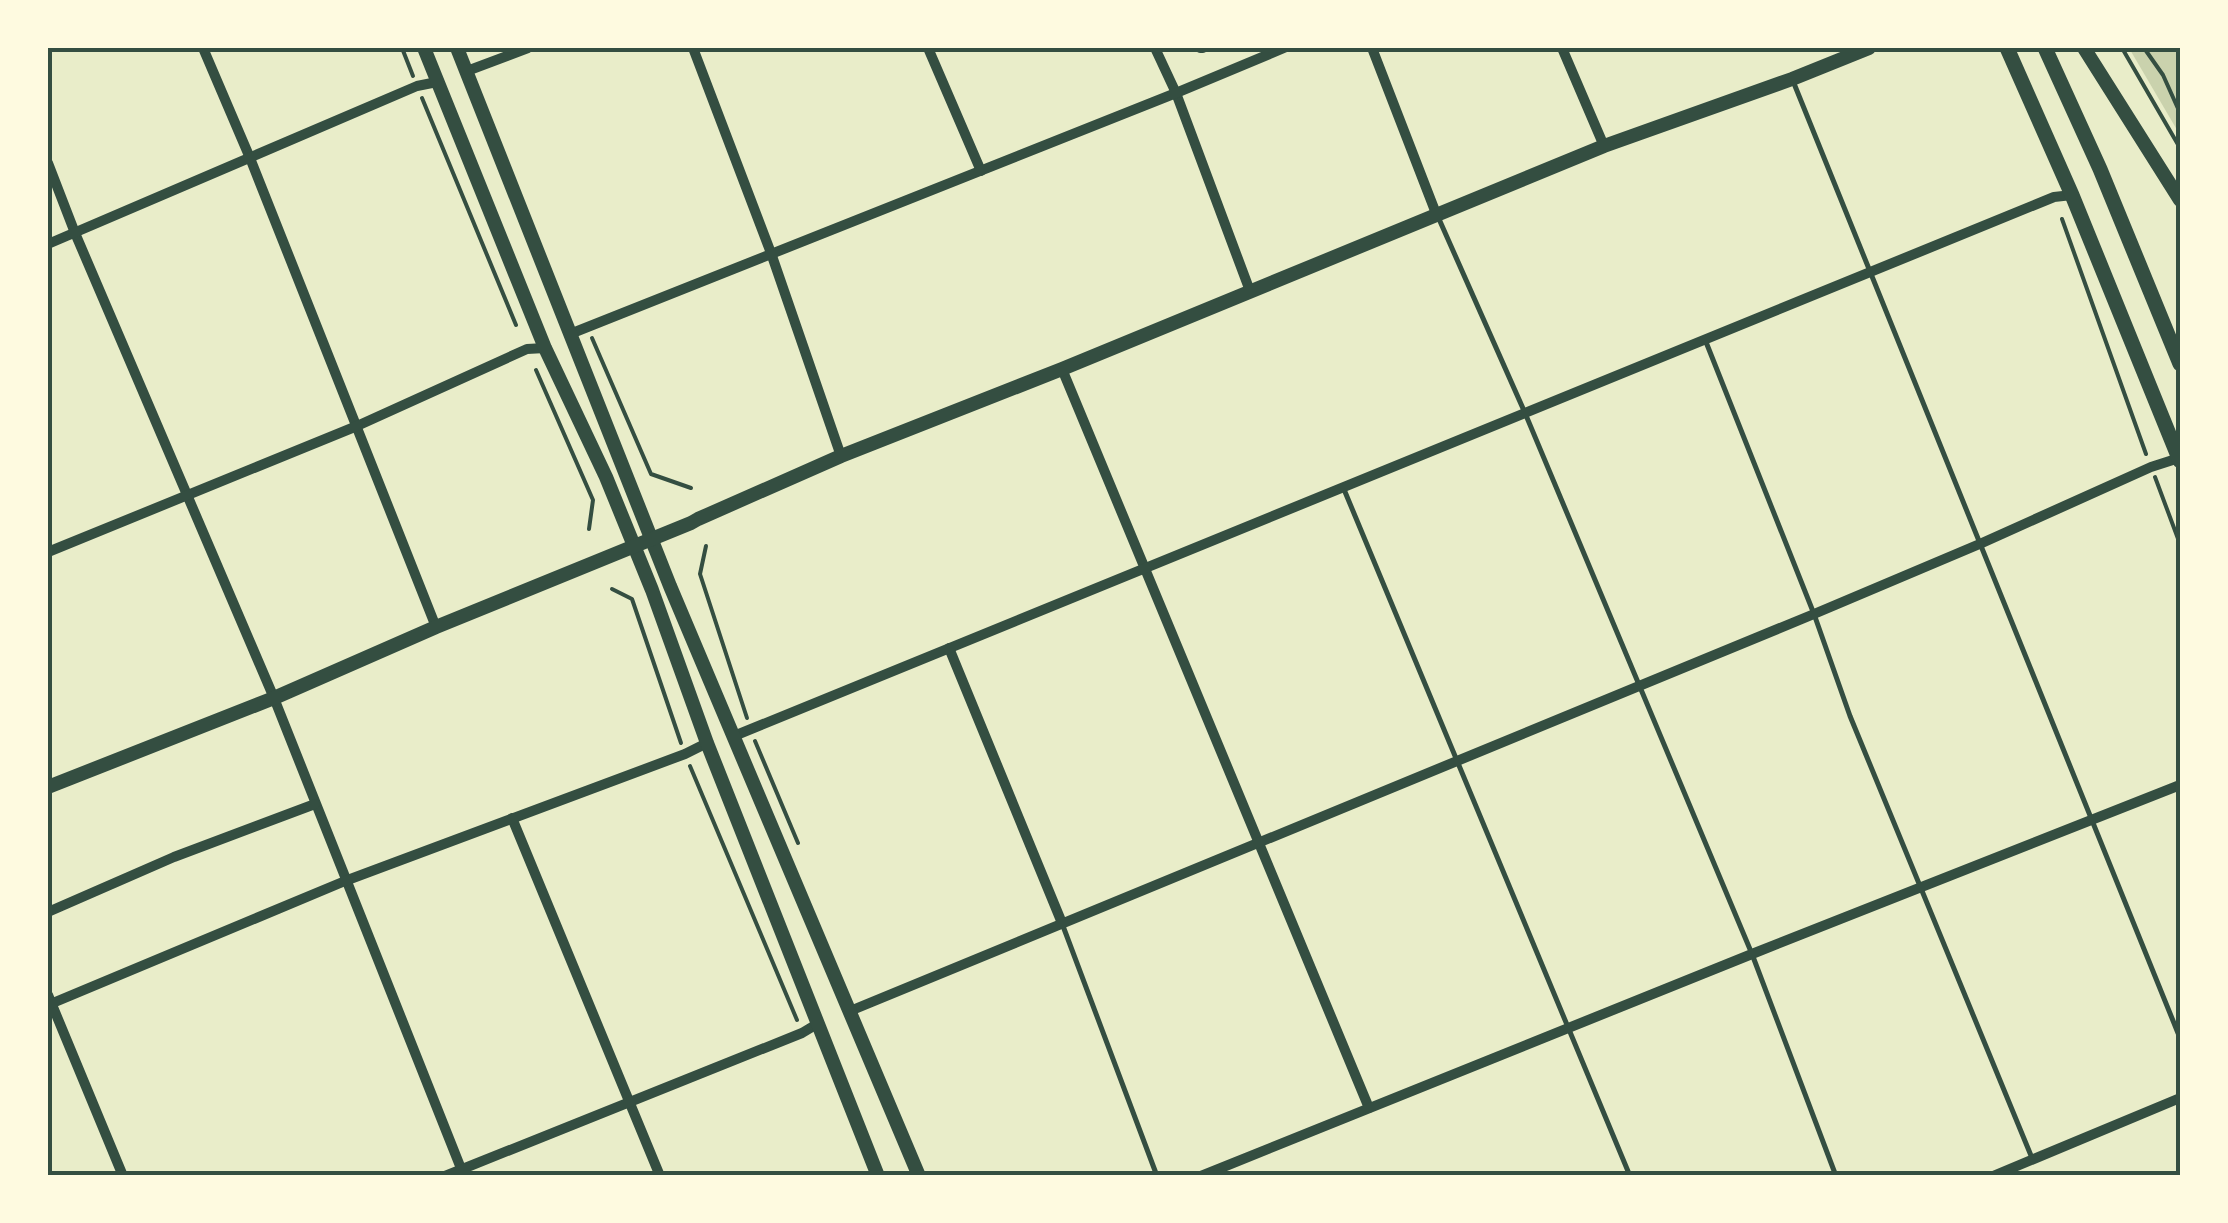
<svg xmlns="http://www.w3.org/2000/svg" width="2228" height="1223" font-family="'Varela Round',sans-serif">
<style>
.green{fill:#cad2ad}
.lines{fill:none;stroke-linecap:round;stroke-linejoin:round}
.path{stroke:#344e41;stroke-width:4}
.service{stroke:#344e41;stroke-width:5}
.minor{stroke:#344e41;stroke-width:10}
.secondary{stroke:#344e41;stroke-width:14}
.primary{stroke:#344e41;stroke-width:15}
.neatline{fill:none;stroke:#344e41;stroke-width:4}
</style>
<rect width="100%" height="100%" fill="#e9edc9"/>
<!-- green -->
<path class="green" d="M2129,48H2179L2180,135Z"/>
<g class="lines">
<!-- path -->
<g class="path">
<path d="M402,48L413,76"/>
<path d="M2122,48L2180,148"/>
<path d="M2144,48L2163,75L2180,113"/>
<path d="M422,98L516,325"/>
<path d="M2062,219L2146,454"/>
<path d="M592,338L651,474L691,488"/>
<path d="M536,370L593,500L589,529"/>
<path d="M2155,477L2180,544"/>
<path d="M706,546L700,574L747,718"/>
<path d="M612,589L632,599L681,743"/>
<path d="M755,741L798,843"/>
<path d="M690,766L797,1020"/>
</g>
<!-- service -->
<g class="service">
<path d="M1793,81L2180,1038"/>
<path d="M1439,219L1525,413L1752,954L1836,1176"/>
<path d="M1706,342L1814,614L1850,716L2032,1158"/>
<path d="M1343,487L1630,1176"/>
<path d="M1063,926L1157,1176"/>
</g>
<!-- minor -->
<g class="minor">
<path d="M203,48L250,158L436,627"/>
<path d="M693,48L771,253L841,456"/>
<path d="M928,48L981,171"/>
<path d="M1155,48L1176,93L1250,291"/>
<path d="M1200,48H1203"/>
<path d="M1372,48L1437,216"/>
<path d="M1562,48L1604,146"/>
<path d="M467,71L528,48"/>
<path d="M48,163L75,233L274,698L464,1176"/>
<path d="M48,244L417,86L437,82"/>
<path d="M570,334L1176,93L1284,48"/>
<path d="M1062,369L1369,1108"/>
<path d="M48,552L357,426L527,349L545,348"/>
<path d="M949,648L1062,923"/>
<path d="M734,736L2054,197L2072,195"/>
<path d="M512,818L660,1176"/>
<path d="M48,912L174,857L315,804"/>
<path d="M48,995L123,1176"/>
<path d="M48,1005L345,881L685,754L707,743"/>
<path d="M850,1011L1814,614L1982,543L2151,467L2179,458"/>
<path d="M445,1176L802,1033L817,1024"/>
<path d="M1201,1176L1752,954L2180,785"/>
<path d="M1993,1176L2180,1098"/>
</g>
<!-- secondary -->
<g class="secondary">
<path d="M424,48L545,348L606,477L652,590L707,743L878,1176"/>
<path d="M457,48L670,586L919,1176"/>
<path d="M2084,48L2180,200"/>
<path d="M48,787L274,698L436,627L691,523L698,519L841,456L1062,369L1604,146L1792,79L1869,48"/>
</g>
<!-- primary -->
<g class="primary">
<path d="M2007,48L2072,195L2180,461"/>
<path d="M2045,48L2100,169L2180,364"/>
</g>
</g>
<!-- border -->
<rect width="2228" height="1223" fill="none" stroke="#fefae0" stroke-width="100"/>
<rect x="50" y="50" width="2128" height="1123" class="neatline"/>
</svg>
